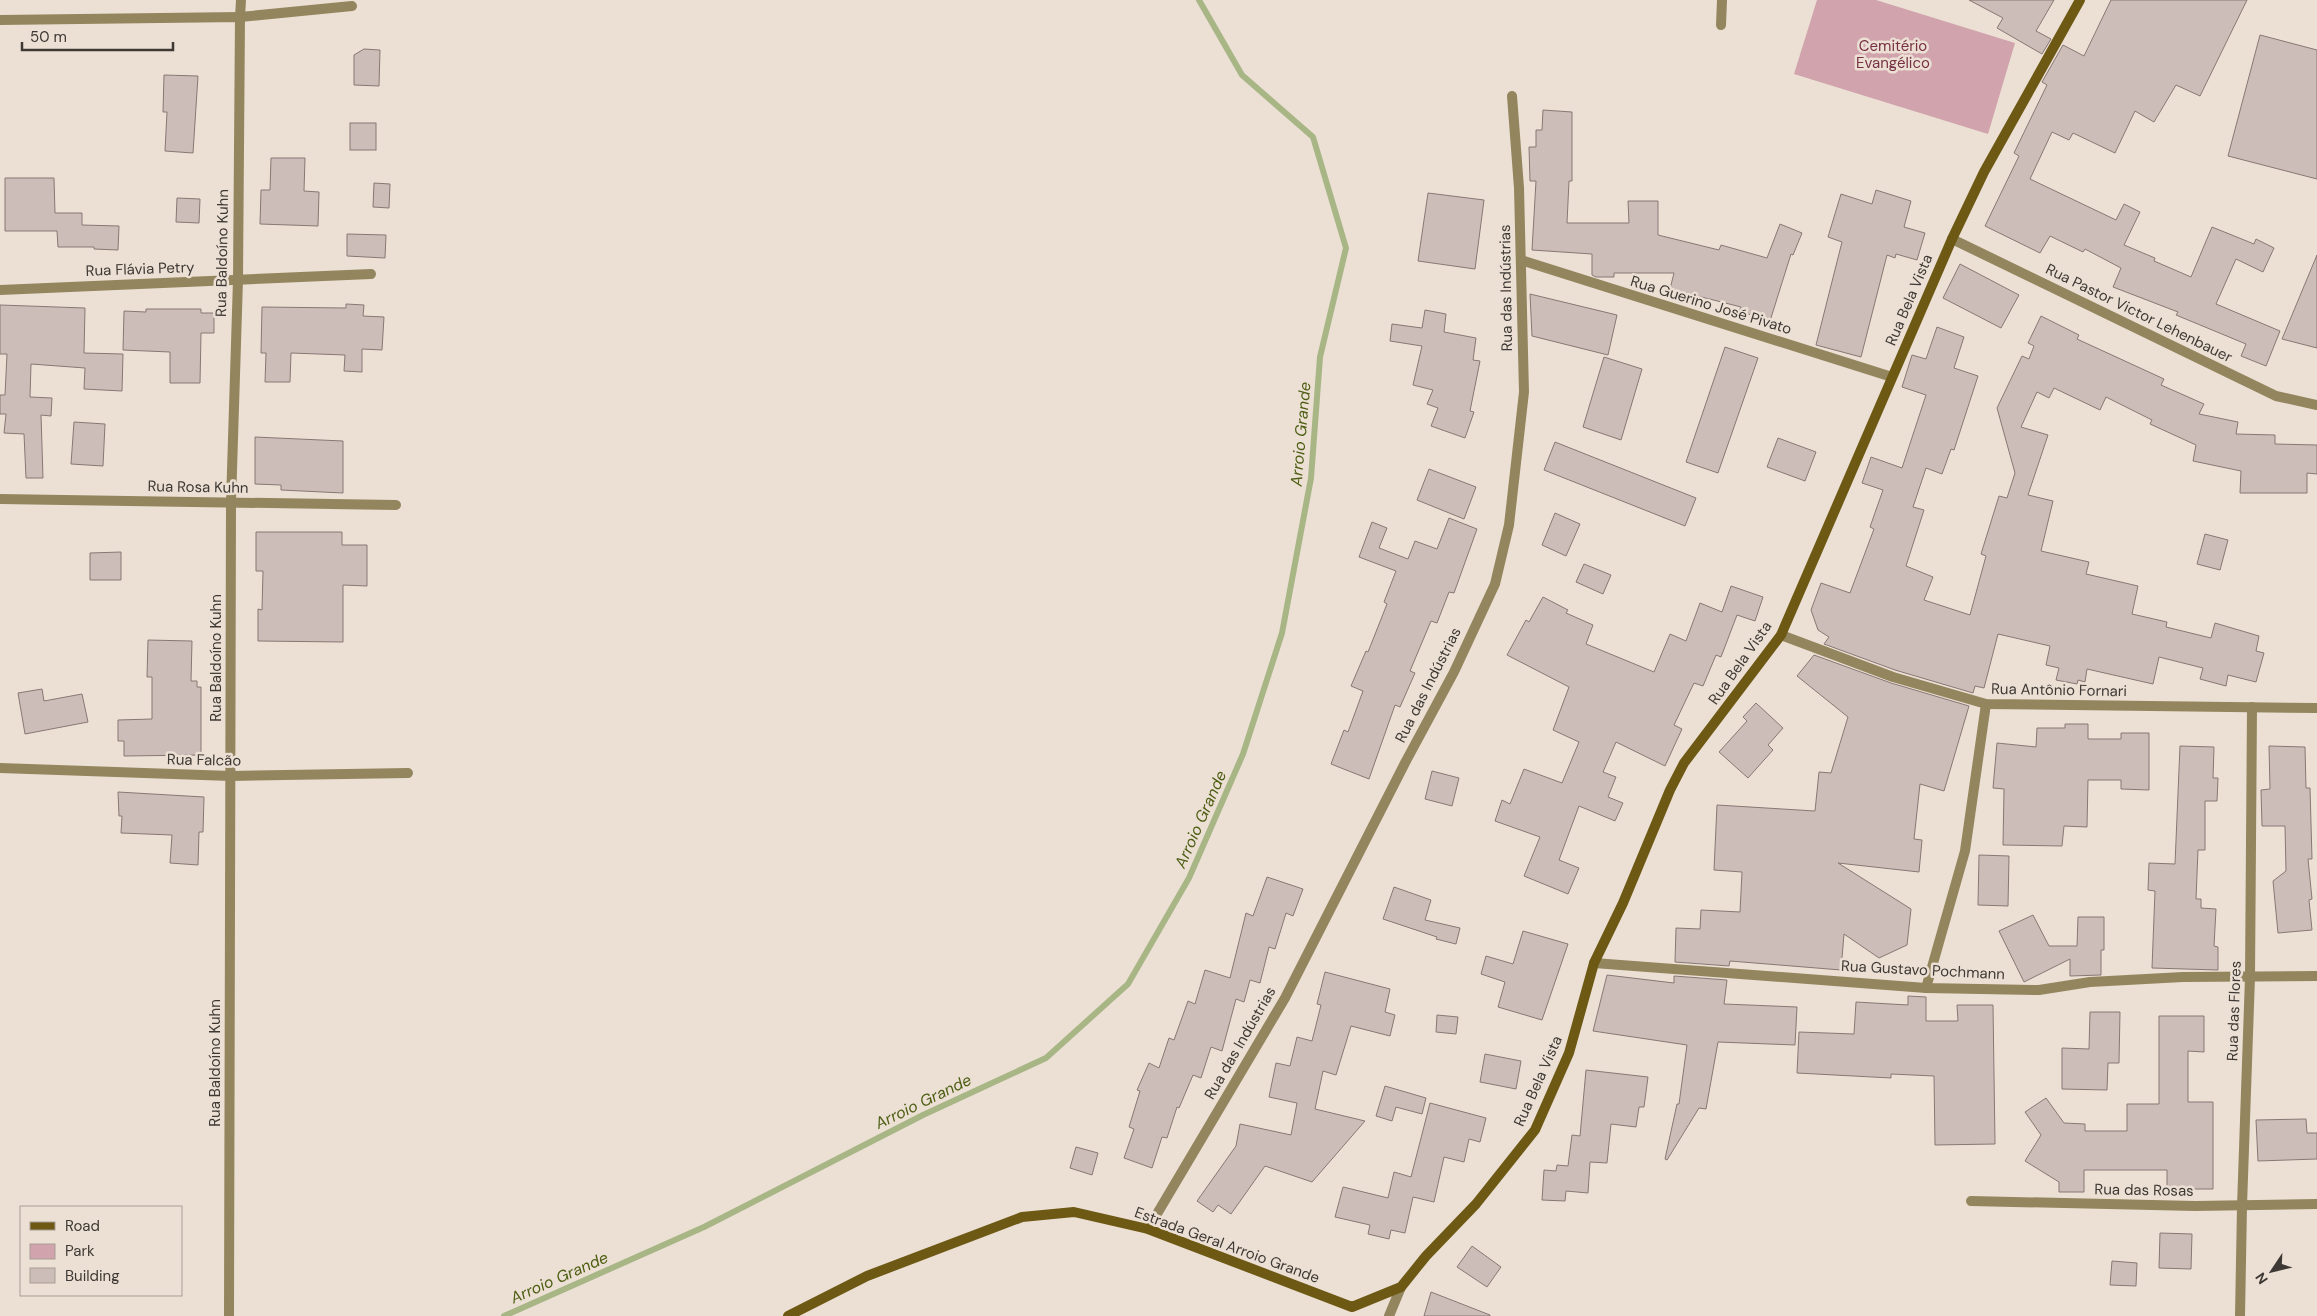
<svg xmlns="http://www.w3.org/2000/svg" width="2317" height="1316" font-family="'DM Sans',sans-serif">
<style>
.green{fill:#d1a3ac}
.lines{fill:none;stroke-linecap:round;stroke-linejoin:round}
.stream{stroke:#a8b685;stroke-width:6}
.building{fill:#cdbdb8;stroke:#887874}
.minor{stroke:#93865e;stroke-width:10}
.tertiary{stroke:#93865e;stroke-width:10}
.secondary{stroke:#6d5914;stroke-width:10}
.labels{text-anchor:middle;stroke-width:5;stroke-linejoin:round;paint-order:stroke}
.park-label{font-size:15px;fill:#773144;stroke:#ece0d5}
.street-label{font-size:15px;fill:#3e3934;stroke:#ece0d5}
.water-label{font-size:16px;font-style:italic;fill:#4d5e12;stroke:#ece0d5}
</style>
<rect width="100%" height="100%" fill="#ece0d5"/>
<!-- green -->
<path class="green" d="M1817,0H1876L2015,43L1988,134L1794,74Z"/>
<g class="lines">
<!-- stream -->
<path class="stream" d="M504,1316L704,1227L923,1115L1046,1058L1128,984L1189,878L1243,754L1282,633L1311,478L1320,357L1346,248L1313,137L1242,75L1199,0"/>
</g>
<!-- building -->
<g class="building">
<path d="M1969,0H2054L2036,31L2051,39L2042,54L1997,28L2003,18Z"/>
<path d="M2111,0H2247L2200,96L2176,85L2154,122L2135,111L2115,153L2073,133L2069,140L2052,132L2030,179L2116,220L2124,204L2140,212L2124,245L2155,258L2154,261L2191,277L2212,227L2254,244L2256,239L2274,248L2263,272L2236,259L2216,304L2280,331L2266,366L2241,356L2246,344L2176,315L2178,312L2113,287L2121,268L2085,249L2083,252L2050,236L2040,253L1985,226L2019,156L2014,153L2047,85L2042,82L2063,45L2084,56Z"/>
<path d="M2260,35L2317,50V179L2228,156Z"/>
<path d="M364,49L380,50L379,86L354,85V55Z"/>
<path d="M164,75L198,76L193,153L165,151L167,112H163Z"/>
<path d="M1543,110L1572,112V181H1569L1567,223H1629L1628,201H1658V235L1719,250L1721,245L1767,258L1780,224L1802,233L1793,255L1791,254L1770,321L1739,311L1741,307L1670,289L1674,273H1614V277H1596L1592,275V254L1532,250L1536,181H1530L1529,147H1536V130H1542Z"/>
<rect x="350" y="123" width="26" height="27"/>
<path d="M271,158H305L304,191L319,192L318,226L260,224L261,190H270Z"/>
<path d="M5,178H54L55,213H82V225L119,226L118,250L94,249V247H58L57,231H5Z"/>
<path d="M374,183L390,184L389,208L373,207Z"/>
<path d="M1876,190L1911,201L1904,227L1925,233L1917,260L1896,254L1895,258L1887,255L1861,357L1816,345L1842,242L1828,237L1841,194L1872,204Z"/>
<path d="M1428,193L1484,200L1475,269L1418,261Z"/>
<path d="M177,198L200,199L199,223L176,222Z"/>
<path d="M347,234L386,235L385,258L347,256Z"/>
<path d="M2317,255V348L2282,339Z"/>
<path d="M1960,264L2019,295L2001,328L1943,298Z"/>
<path d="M1530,294L1617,315L1608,355L1532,336Z"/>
<path d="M346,304L364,305L363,316L384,317L382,350L362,349V372L344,371L345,355L291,353L290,382H265L266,353H261L262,307L346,308Z"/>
<path d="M0,305L85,308L84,353L123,354L122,391L84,389L85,368L31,364L30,397L52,398L51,416L41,415L43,478H26L24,434L4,433L6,414H0V395H5L7,354H0Z"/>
<path d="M146,309H201V313H214V333H201L200,383H170V352L123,350L124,311L146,312Z"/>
<path d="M1425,310L1446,314L1444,332L1476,338L1473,360L1480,361L1470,411L1474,412L1465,438L1431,426L1438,408L1427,404L1433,390L1413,385L1422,346L1390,341L1392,324L1422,328Z"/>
<path d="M2041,316L2079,335L2077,339L2164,379L2161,385L2204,404L2199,414L2238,422L2236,434L2275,435V444L2317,445V474L2307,473V493H2240L2241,471L2193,461L2196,445L2150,424L2152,420L2106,397L2100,410L2054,388L2049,398L2037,392L2021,427L2048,435L2028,495L2053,501L2041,551L2089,562L2086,574L2138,586L2132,614L2167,622L2166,627L2211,638L2215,623L2259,636L2256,651L2264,653L2256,682L2228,675L2226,686L2200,679L2203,668L2159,657L2153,684L2087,669L2085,682L2078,680L2077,684L2056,680L2059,668L2046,665L2050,646L1998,634L1984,688L1975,686L1973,693L1895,670L1824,644L1829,637L1818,630L1811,610L1821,583L1850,593L1874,529L1870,527L1883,490L1862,483L1871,457L1902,468L1926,395L1902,387L1912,355L1926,359L1937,327L1964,337L1954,368L1978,376L1954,450L1951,449L1942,474L1926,468L1913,507L1924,510L1906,566L1933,577L1924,600L1970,615L1986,556L1981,554L1999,496L2007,498L2015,473L1997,408L2022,356L2029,359L2034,346L2028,343Z"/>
<path d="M1725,347L1758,358L1718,473L1686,462Z"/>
<path d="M1604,357L1642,369L1621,440L1583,427Z"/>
<path d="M74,422L105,424L103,466L71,464Z"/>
<path d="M255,437L343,441V493L281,490V485L255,484Z"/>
<path d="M1778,438L1816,452L1805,481L1767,467Z"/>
<path d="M1555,442L1696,498L1685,526L1544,470Z"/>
<path d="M1429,469L1476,487L1464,519L1417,500Z"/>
<path d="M1555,513L1580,524L1566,556L1542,545Z"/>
<path d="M1449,518L1477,529L1454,593L1449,592L1437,623L1431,621L1410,671L1415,673L1400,707L1395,705L1369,779L1331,764L1344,730L1348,732L1363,691L1351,686L1366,651L1368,652L1387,604L1384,602L1396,571L1359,557L1372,522L1387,528L1379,548L1408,559L1415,541L1437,549Z"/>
<path d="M256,532H342V545H367V586L343,585V642L258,641V609L262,610L263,571H256Z"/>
<path d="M2205,534L2228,540L2220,570L2197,564Z"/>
<path d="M121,552V580H90V553Z"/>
<path d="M1584,564L1611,575L1603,594L1576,582Z"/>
<path d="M1731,586L1763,597L1755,621L1737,615L1721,657L1716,655L1703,686L1694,683L1674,725L1682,729L1665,766L1616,742L1603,772L1616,777L1608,797L1623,803L1615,821L1579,806L1559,860L1579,868L1568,894L1524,876L1540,837L1495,821L1502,800L1510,804L1524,769L1562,783L1579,742L1553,730L1569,687L1507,655L1526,620L1529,622L1543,597L1568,610L1566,613L1593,625L1586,644L1654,672L1670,634L1686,641L1700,603L1722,612Z"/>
<path d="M148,640L192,641L191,681H197V687H201V755L124,756V741H118V720L152,719V677H147Z"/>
<path d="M1814,655L1891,683L1969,706L1944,791L1920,784L1914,839L1922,840L1919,872L1838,863L1911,909L1907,945L1879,958L1844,934L1841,970L1730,961L1729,966L1675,962L1676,928L1700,929L1701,910L1740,912L1742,872L1714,870L1717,805L1815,811L1819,772L1831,773L1848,717L1797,676Z"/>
<path d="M42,689L44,701L82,694L88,722L25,734L18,693Z"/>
<path d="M1756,703L1783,728L1768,745L1773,750L1748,778L1719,752L1747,721L1743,717Z"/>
<path d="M2065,724H2088V739H2121V733H2149V790L2121,789V780H2088L2087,827L2064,826L2062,846L2003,845L2004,789L1993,788L1997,743L2036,747L2037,728H2065Z"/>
<path d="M2180,746L2214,747L2213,778H2218L2217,801H2205V850H2198L2196,899H2201V908L2216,909L2214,946L2218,947V970L2152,968L2155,891L2148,890L2149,863L2175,864Z"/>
<path d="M2269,746L2305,747L2306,788H2310L2312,859H2308L2312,899L2309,900L2312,930L2278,933L2273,881L2286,871L2285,826H2262L2261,790L2270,789Z"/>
<path d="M1432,771L1459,778L1452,806L1425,799Z"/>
<path d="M118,792L204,797L203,832H199L198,865L170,863L172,835L121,833L122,816H119Z"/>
<path d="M1979,855L2009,856L2008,906L1978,905Z"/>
<path d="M1267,877L1303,889L1293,916L1286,913L1275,949L1269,947L1260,983L1250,980L1244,1002L1236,999L1222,1051L1211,1047L1201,1078L1193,1075L1179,1108L1177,1107L1167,1138L1162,1137L1152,1168L1124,1158L1134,1129L1129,1127L1140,1091L1137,1090L1149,1063L1159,1068L1169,1038L1174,1040L1188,1001L1195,1004L1205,970L1230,978L1246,913L1253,916Z"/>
<path d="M1394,887L1431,900L1425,920L1460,928L1456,944L1436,939L1437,937L1383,919Z"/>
<path d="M2033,915L2049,946H2077L2078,917H2104V950H2101V975L2070,976V959L2024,982L1999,931Z"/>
<path d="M1523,931L1568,944L1542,1020L1498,1007L1505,982L1481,974L1486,956L1513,964Z"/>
<path d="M1325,972L1390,989L1385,1012L1395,1015L1390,1036L1351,1026L1336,1075L1323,1071L1315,1109L1365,1121L1312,1182L1265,1166L1231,1214L1218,1205L1213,1212L1197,1201L1236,1146L1240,1124L1291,1135L1297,1103L1269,1097L1276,1063L1290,1066L1297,1037L1312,1041L1321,1005L1317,1004Z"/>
<path d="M1607,975L1674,983V976L1727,980L1724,1004L1797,1007L1795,1045L1718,1042L1706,1109L1699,1108L1667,1160L1665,1159L1677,1104H1679L1687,1045L1593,1031Z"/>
<path d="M1908,996L1926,997V1021H1958L1957,1005H1993L1995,1144L1935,1145L1934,1076L1891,1074V1078L1797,1073L1799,1032L1854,1034L1856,1002L1908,1005Z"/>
<path d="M2090,1012H2120L2119,1063H2108L2107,1090L2062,1089V1048L2089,1049Z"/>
<path d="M1437,1015L1458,1017L1456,1034L1436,1032Z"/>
<path d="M2159,1016H2204V1052L2188,1051V1102H2213V1189H2167V1170H2084V1192H2059V1182L2025,1161L2041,1135L2025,1112L2046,1098L2064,1123L2085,1124V1131H2127V1104H2159Z"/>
<path d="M1485,1054L1521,1061L1516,1089L1480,1082Z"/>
<path d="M1586,1070L1648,1077L1644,1107H1639L1636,1127L1611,1124L1607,1163L1590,1162L1588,1193L1566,1191L1565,1201L1542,1200L1544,1170L1556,1171L1557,1165L1568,1166L1572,1135L1580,1136Z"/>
<path d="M1385,1086L1426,1098L1422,1114L1396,1107L1392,1121L1376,1116Z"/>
<path d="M1430,1103L1486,1118L1480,1142L1469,1139L1464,1162L1444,1157L1434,1202L1413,1197L1405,1233L1391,1230L1389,1239L1368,1234L1370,1225L1335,1217L1343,1187L1388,1198L1394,1172L1411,1177Z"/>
<path d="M2306,1119L2307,1133H2317V1159L2258,1161L2256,1120Z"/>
<path d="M1076,1147L1098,1153L1092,1175L1070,1168Z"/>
<path d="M2160,1233L2192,1234L2191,1269L2159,1268Z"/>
<path d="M1472,1246L1501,1267L1487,1287L1457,1267Z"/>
<path d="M2112,1261L2137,1263L2136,1286L2110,1285Z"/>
<path d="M1431,1292L1490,1315V1316H1424Z"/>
</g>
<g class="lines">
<!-- minor -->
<g class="minor">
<path d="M241,0L240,17L352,6"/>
<path d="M1721,25L1722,0"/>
<path d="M1952,239L2276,396L2317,405"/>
<path d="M1521,260L1892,377"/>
<path d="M0,290L371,274"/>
<path d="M0,499L396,505"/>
<path d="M1781,635L1893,677L1986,704L2317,708"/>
<path d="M0,768L231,776L408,773"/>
<path d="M1594,963L1926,988L2039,990L2090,982L2183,977L2317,976"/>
<path d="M1926,988L1965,851L1986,704"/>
<path d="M1971,1201L2195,1206L2317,1204"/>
<path d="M1148,1229L1285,998L1406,761L1454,672L1495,584L1509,525L1524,392L1519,188L1512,96"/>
<path d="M2240,1316L2242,1206L2250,977L2252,707"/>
</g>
<!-- tertiary -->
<g class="tertiary">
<path d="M0,20L240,17L238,280L231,502L229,1316"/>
<path d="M1389,1316L1401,1287"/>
</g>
<!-- secondary -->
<path class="secondary" d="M788,1316L867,1276L1022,1217L1074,1212L1148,1229L1352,1307L1401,1287L1426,1256L1476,1204L1535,1130L1569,1053L1594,963L1623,903L1670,790L1684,763L1781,635L1952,239L1984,172L2080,0"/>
</g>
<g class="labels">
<!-- park labels -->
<g class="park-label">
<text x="1893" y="51">Cemitério<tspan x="1893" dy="17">Evangélico</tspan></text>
</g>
<!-- street labels -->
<g class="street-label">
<text transform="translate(222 253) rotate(-89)" y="5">Rua Baldoíno Kuhn</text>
<text transform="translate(140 269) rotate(-2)" y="5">Rua Flávia Petry</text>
<text transform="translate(1506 288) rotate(-91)" y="5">Rua das Indústrias</text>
<text transform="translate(1909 300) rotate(-67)" y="5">Rua Bela Vista</text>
<text transform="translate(1711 305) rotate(17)" y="5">Rua Guerino José Pivato</text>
<text transform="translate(2139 313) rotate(26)" y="5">Rua Pastor Victor Lehenbauer</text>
<text transform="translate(198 487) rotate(1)" y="5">Rua Rosa Kuhn</text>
<text transform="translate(216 658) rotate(-90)" y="5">Rua Baldoíno Kuhn</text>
<text transform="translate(1740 663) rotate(-55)" y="5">Rua Bela Vista</text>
<text transform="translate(1428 685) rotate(-63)" y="5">Rua das Indústrias</text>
<text transform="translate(2059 690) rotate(1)" y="5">Rua Antônio Fornari</text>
<text transform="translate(204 760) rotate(1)" y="5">Rua Falcão</text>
<text transform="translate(1923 970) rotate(3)" y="5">Rua Gustavo Pochmann</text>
<text transform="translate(2234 1011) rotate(-88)" y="5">Rua das Flores</text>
<text transform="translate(1240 1043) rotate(-60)" y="5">Rua das Indústrias</text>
<text transform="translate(215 1063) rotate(-90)" y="5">Rua Baldoíno Kuhn</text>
<text transform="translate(1538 1081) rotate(-66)" y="5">Rua Bela Vista</text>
<text transform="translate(2144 1190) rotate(1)" y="5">Rua das Rosas</text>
<text transform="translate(1227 1245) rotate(20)" y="5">Estrada Geral Arroio Grande</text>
</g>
<!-- water labels -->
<g class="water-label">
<text transform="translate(1300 434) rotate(-85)" y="6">Arroio Grande</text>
<text transform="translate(1200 819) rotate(-66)" y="6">Arroio Grande</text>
<text transform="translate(923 1101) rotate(-26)" y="6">Arroio Grande</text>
<text transform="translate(559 1277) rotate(-24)" y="6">Arroio Grande</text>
</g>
</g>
<!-- legend -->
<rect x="20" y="1206" width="162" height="90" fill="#ece0d5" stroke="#a69d95"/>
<rect x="30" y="1222" width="25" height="8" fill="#6d5914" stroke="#a69d95"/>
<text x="65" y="1231" font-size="15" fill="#3e3934">Road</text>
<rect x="30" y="1244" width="25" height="15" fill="#d1a3ac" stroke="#a69d95"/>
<text x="65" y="1256" font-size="15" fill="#3e3934">Park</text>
<rect x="30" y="1268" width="25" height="15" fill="#cdbdb8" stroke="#a69d95"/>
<text x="65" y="1281" font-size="15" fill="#3e3934">Building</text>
<!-- north arrow -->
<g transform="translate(2272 1271) rotate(235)" stroke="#ece0d5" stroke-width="4" paint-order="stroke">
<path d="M0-4L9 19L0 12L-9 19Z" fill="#3e3934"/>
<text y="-8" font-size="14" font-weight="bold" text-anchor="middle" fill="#3e3934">N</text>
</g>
<!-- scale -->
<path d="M22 42v8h151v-8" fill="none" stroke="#3e3934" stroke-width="2.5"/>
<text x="30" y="42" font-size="15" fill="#3e3934" stroke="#ece0d5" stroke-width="4" paint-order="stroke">50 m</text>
</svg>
